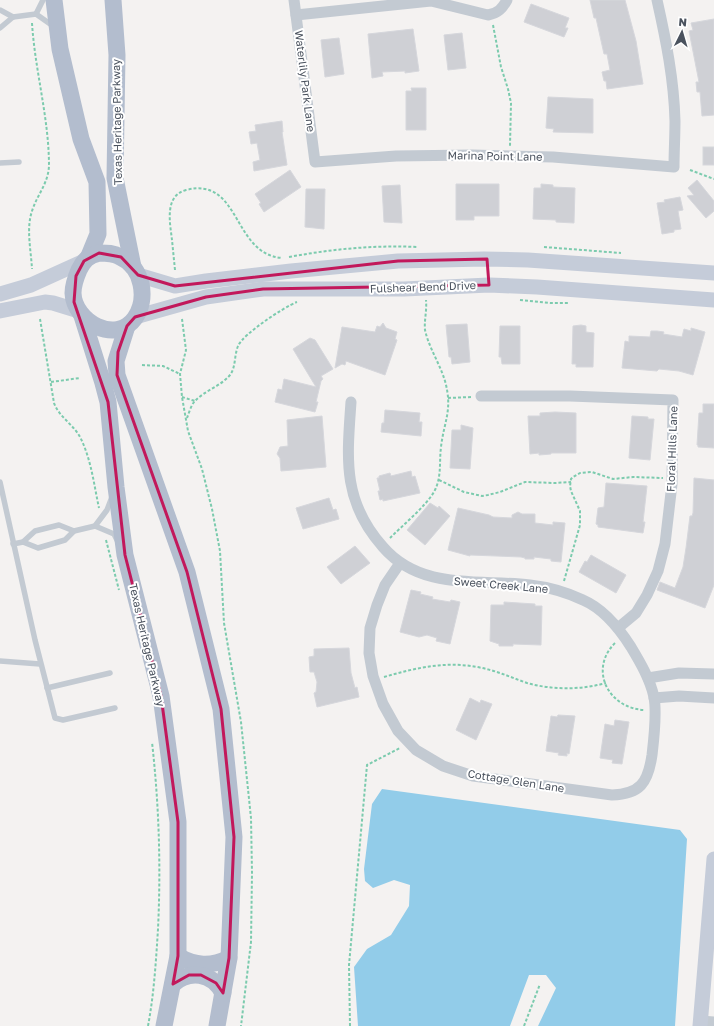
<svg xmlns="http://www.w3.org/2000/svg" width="714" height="1026" font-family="'Golos Text',sans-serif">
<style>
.water{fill:#92cce9}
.building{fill:#cfd0d5;stroke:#d6d7dc}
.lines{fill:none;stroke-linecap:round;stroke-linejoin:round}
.path{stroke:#7ccbae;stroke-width:2;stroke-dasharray:3 2;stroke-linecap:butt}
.lane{stroke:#c3cad2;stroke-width:5.5}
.street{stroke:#c3cad2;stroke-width:11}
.secondary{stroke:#c5ccd9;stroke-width:15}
.primary{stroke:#b3bdce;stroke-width:17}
.marked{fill:none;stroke:#c2185b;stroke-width:3;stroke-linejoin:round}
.labels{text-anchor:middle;stroke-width:4;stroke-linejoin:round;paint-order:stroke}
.street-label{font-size:11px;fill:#4a525e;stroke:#fff}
</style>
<rect width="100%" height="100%" fill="#f4f2f1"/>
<!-- water -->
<path class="water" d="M382,789L680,830L687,839L675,1026H538L556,988L546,975H529L510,1026H358L354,967L367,949L391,935L409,906L410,885L394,880L373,888L365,881L364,869L372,804Z"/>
<!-- building -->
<g class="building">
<path d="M590,0H625L636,41L643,84L607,89L606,81H604L602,72L610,70L607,54H604L596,18H594Z"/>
<path d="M531,4L569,18L565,28H568L564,37L524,22Z"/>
<path d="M714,19V115L702,116L700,92H697L696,82H699L689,31L693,30L691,23Z"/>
<path d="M413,29L419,71L405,73V71L382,72L383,76L372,78L368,34Z"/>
<path d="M462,33L466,68L448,70L444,35Z"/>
<path d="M339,38L344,74L325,77L321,40Z"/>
<path d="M411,88H426V130H406V91H412Z"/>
<path d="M548,97L593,99V133L553,132L554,129L546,128Z"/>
<path d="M282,121L283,132H282L287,165L254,171L253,162L260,160L257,143L251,144L249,132L256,131L255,125Z"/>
<rect x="703" y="147" width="11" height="18"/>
<path d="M290,170L301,187L264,212L259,204L261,203L255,194Z"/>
<path d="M697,180L714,201V211L706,218L687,196L694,195L688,188Z"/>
<path d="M456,184H499V216H474V220H456Z"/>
<path d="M541,184L553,185V187L575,188L574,223L556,222V220L533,219L534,188H541Z"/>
<path d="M400,185L402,223L384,222L382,186Z"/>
<path d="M306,189H325L324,229L305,227Z"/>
<path d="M680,197L683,210L678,211L681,229L674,230V232L662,234L657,203L665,202L664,200Z"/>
<path d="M383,323L386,328L397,332L395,339L397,340L385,375L346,361L345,365L342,364L335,368L342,327L375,332L377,326L380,327Z"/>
<path d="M467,324L470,362L452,364L451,357H449L446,325Z"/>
<path d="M581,325L586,326V332L594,333L593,367H576V364H572L573,326Z"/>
<path d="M500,326H520V364H502L501,357H499Z"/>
<path d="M691,328L705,332L693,375L679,371L659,369L657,371L622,368L625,341L629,342V336L650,337L651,331H657L664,332L663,334L682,337L684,329L691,331Z"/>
<path d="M310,338L315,340L333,369L321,376L323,379L321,381L316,402H318L315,412L275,402L278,389L282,390L284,379L316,387L293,349Z"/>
<path d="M703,404H714V448L698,447V445H697L699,413H703Z"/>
<path d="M385,410L420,413L419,422H422L421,436L381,432L382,423H384Z"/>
<path d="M555,412L576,413V453H551V454L539,455V453L530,454L528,416H540V413Z"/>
<path d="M322,416L326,467L281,471L280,458L277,454L280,447L288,446L287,420Z"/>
<path d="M632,416L648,417V419H654L650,460L629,458Z"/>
<path d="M461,425L473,428L470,469L450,468L452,430H461Z"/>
<path d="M411,471L412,477L415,476L420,493L383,501V499L380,500L378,491H380L377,478H379V476L390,473L391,476Z"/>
<path d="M694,478L714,480V585L705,608L657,590L660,582L675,588L683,567L686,548L690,516H692L693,513Z"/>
<path d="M606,483L647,486L643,522H645L643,533L598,527V525L596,524L598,508L604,507Z"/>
<path d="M329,498L333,510L336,509L339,519L303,529L296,508Z"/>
<path d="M430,503L438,508L439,506L450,516L425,545L407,530Z"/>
<path d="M458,508L489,515L493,517L512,518V515L518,512L522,514H535V523L553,525V522L565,523L561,562L551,561V559L534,557V559H525V558L521,557L470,555V556L448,550Z"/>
<path d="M355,546L370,563L341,584L327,567Z"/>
<path d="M591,555L626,575L616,593L579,572L585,561L587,562Z"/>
<path d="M411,590L421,592L420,594L433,597L432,599L450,602L451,600L460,602L450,644L436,641L437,638L427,635L419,637L400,632Z"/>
<path d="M504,602L535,604V606H542L541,645L513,644V646H499V644L490,641L491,605H504Z"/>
<path d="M349,648L351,673L355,688L357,687L359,697L317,707L314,693L316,692L317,682L314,672H310L309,657L314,656V649Z"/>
<path d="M470,698L480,703L481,700L492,704L476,740L456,730Z"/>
<path d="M558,715L575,716L569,754L567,753V756L558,755L559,753L546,751L551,716L557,717Z"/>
<path d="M615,720L629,722L622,764L612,763L613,760L600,758L605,724L614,726Z"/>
</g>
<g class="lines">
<!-- path -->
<g class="path">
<path d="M32,23C35,71 49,118 49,166C48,184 37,195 32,211C26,229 31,250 32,269"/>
<path d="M493,25L501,67L508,89L511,103L510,146"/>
<path d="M690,170L714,179"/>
<path d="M544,247L621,253"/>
<path d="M289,257C332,249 374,245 418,247"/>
<path d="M175,270C174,260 173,250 172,240C170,223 164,196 186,190C241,176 232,254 282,258"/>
<path d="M520,300L550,303H568"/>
<path d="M40,319L54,403C59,417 73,424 80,437C91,458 94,485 99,508"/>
<path d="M182,319L186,350L180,374L182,397L188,431L202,469L212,509L220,551L224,623L241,722L251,818L252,873L251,942L241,1026"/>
<path d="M142,365L163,366L180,374"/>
<path d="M51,382L80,378"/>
<path d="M182,397L195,401"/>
<path d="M448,398L471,397"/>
<path d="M187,418C189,413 191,405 195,401C204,391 221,386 230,375C236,367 234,356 238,346C243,334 284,307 297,302"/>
<path d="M439,480L464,492L482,496L488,495L500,492L525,482L555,483L571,482"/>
<path d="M390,538C404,524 424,508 434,492C442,477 439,463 441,447C444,421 453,410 445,381C440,364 429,348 425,330C424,321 427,311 426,300"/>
<path d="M106,540L119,590"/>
<path d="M564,581L580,525V511L571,491L570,486L571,479L573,477L580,473L592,472L613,479L633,477L663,478"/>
<path d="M615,643C588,670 609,709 645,710"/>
<path d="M384,677C415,668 445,661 477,667C495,670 510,677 527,683C552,690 581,690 606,683"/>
<path d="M148,1026C154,994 156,961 158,929C161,866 159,805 152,742"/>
<path d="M350,1026L349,965L367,765L400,748"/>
<path d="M524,1026L540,984"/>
</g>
<!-- lane -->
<g class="lane">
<path d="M0,10L13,17"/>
<path d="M36,14L43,0"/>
<path d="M0,28L13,17L36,14L53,26"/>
<path d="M0,163L19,162"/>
<path d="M0,482L35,640L55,718L63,720L115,708"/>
<path d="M95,526L114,534L117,540"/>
<path d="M23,542L38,548L65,540L74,531L95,526L107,510L112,497"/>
<path d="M13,544L23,542L35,531L59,525L74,531"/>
<path d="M0,661L40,664"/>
<path d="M47,688L110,673"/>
</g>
<!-- street -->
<g class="street">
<path d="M294,0L315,162L396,156L472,155L553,157L674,167C674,152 675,136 675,121C674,80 666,40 657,0"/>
<path d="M296,15L431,1L488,15C498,13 502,9 507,0"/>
<path d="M481,396H570L673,400L672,484L665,544L658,571L647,595L636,613L618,628"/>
<path d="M351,402C347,459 342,501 383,547C421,591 479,579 530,585C548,587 566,592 583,600C604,609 619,628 631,647C640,662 650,679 654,697C657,714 654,738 652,755C648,783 640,794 612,795L473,776L443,766L416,750L398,731L383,704L373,676L369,653L370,628L377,605L385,585L400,563"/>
<path d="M648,678L679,673L714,674"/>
<path d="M654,698L679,696L714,698"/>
<path d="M701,1021L714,1022"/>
</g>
<!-- secondary -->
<g class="secondary">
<path d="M138,275L175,286L206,281L291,271L398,261L484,259L528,260L714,273"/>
<path d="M0,294L31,285L84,261"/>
<path d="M0,311L45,302L53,303L79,311"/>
<path d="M135,317L206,297L263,289H404L489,285L537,287L714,300"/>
<path d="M700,1026L714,859"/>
</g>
<!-- primary -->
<g class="primary">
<path d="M54,0L60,49L81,139L97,182L98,234L89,256"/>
<path d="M113,0L117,55L115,178L133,267"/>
<path d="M99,253C107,253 114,253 120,257C143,267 148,299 135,318C116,345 74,322 73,293C73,285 76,277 79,270C84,260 88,256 99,253Z"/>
<path d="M82,316L103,383L108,402L116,487L125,555L161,696L178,822V956L164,1026"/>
<path d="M127,326L116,361L117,375L187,572L221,709L234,837L229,958L217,1026"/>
<path d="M178,956C195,966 211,967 229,958"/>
<path d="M173,984C189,970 212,972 223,993"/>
</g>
</g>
<!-- marked area -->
<path class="marked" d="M99,253L121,257L138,275L175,286L398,261L487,259L489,285L263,289L206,297L135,317L127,326L118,352L117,375L187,572L221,709L234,837L229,958L223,993L216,983L201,975H189L173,984L178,956V822L161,696L125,555L108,402L74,302L76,276L84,261Z"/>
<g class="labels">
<!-- street labels -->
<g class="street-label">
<text transform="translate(305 81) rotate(83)" y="4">Waterlily Park Lane</text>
<text transform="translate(117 122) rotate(-91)" y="4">Texas Heritage Parkway</text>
<text transform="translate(495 156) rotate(1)" y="4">Marina Point Lane</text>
<text transform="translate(423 287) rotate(-2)" y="4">Fulshear Bend Drive</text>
<text transform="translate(672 449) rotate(-88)" y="4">Floral Hills Lane</text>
<text transform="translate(501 585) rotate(5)" y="4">Sweet Creek Lane</text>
<text transform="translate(147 645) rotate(77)" y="4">Texas Heritage Parkway</text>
<text transform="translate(516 781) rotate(9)" y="4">Cottage Glen Lane</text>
</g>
</g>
<!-- north arrow -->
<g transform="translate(682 32) rotate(5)" stroke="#ffffff" stroke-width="3" paint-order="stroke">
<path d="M0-3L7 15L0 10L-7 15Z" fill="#4a525e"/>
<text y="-6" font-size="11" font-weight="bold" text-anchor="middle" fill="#4a525e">N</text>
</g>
</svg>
